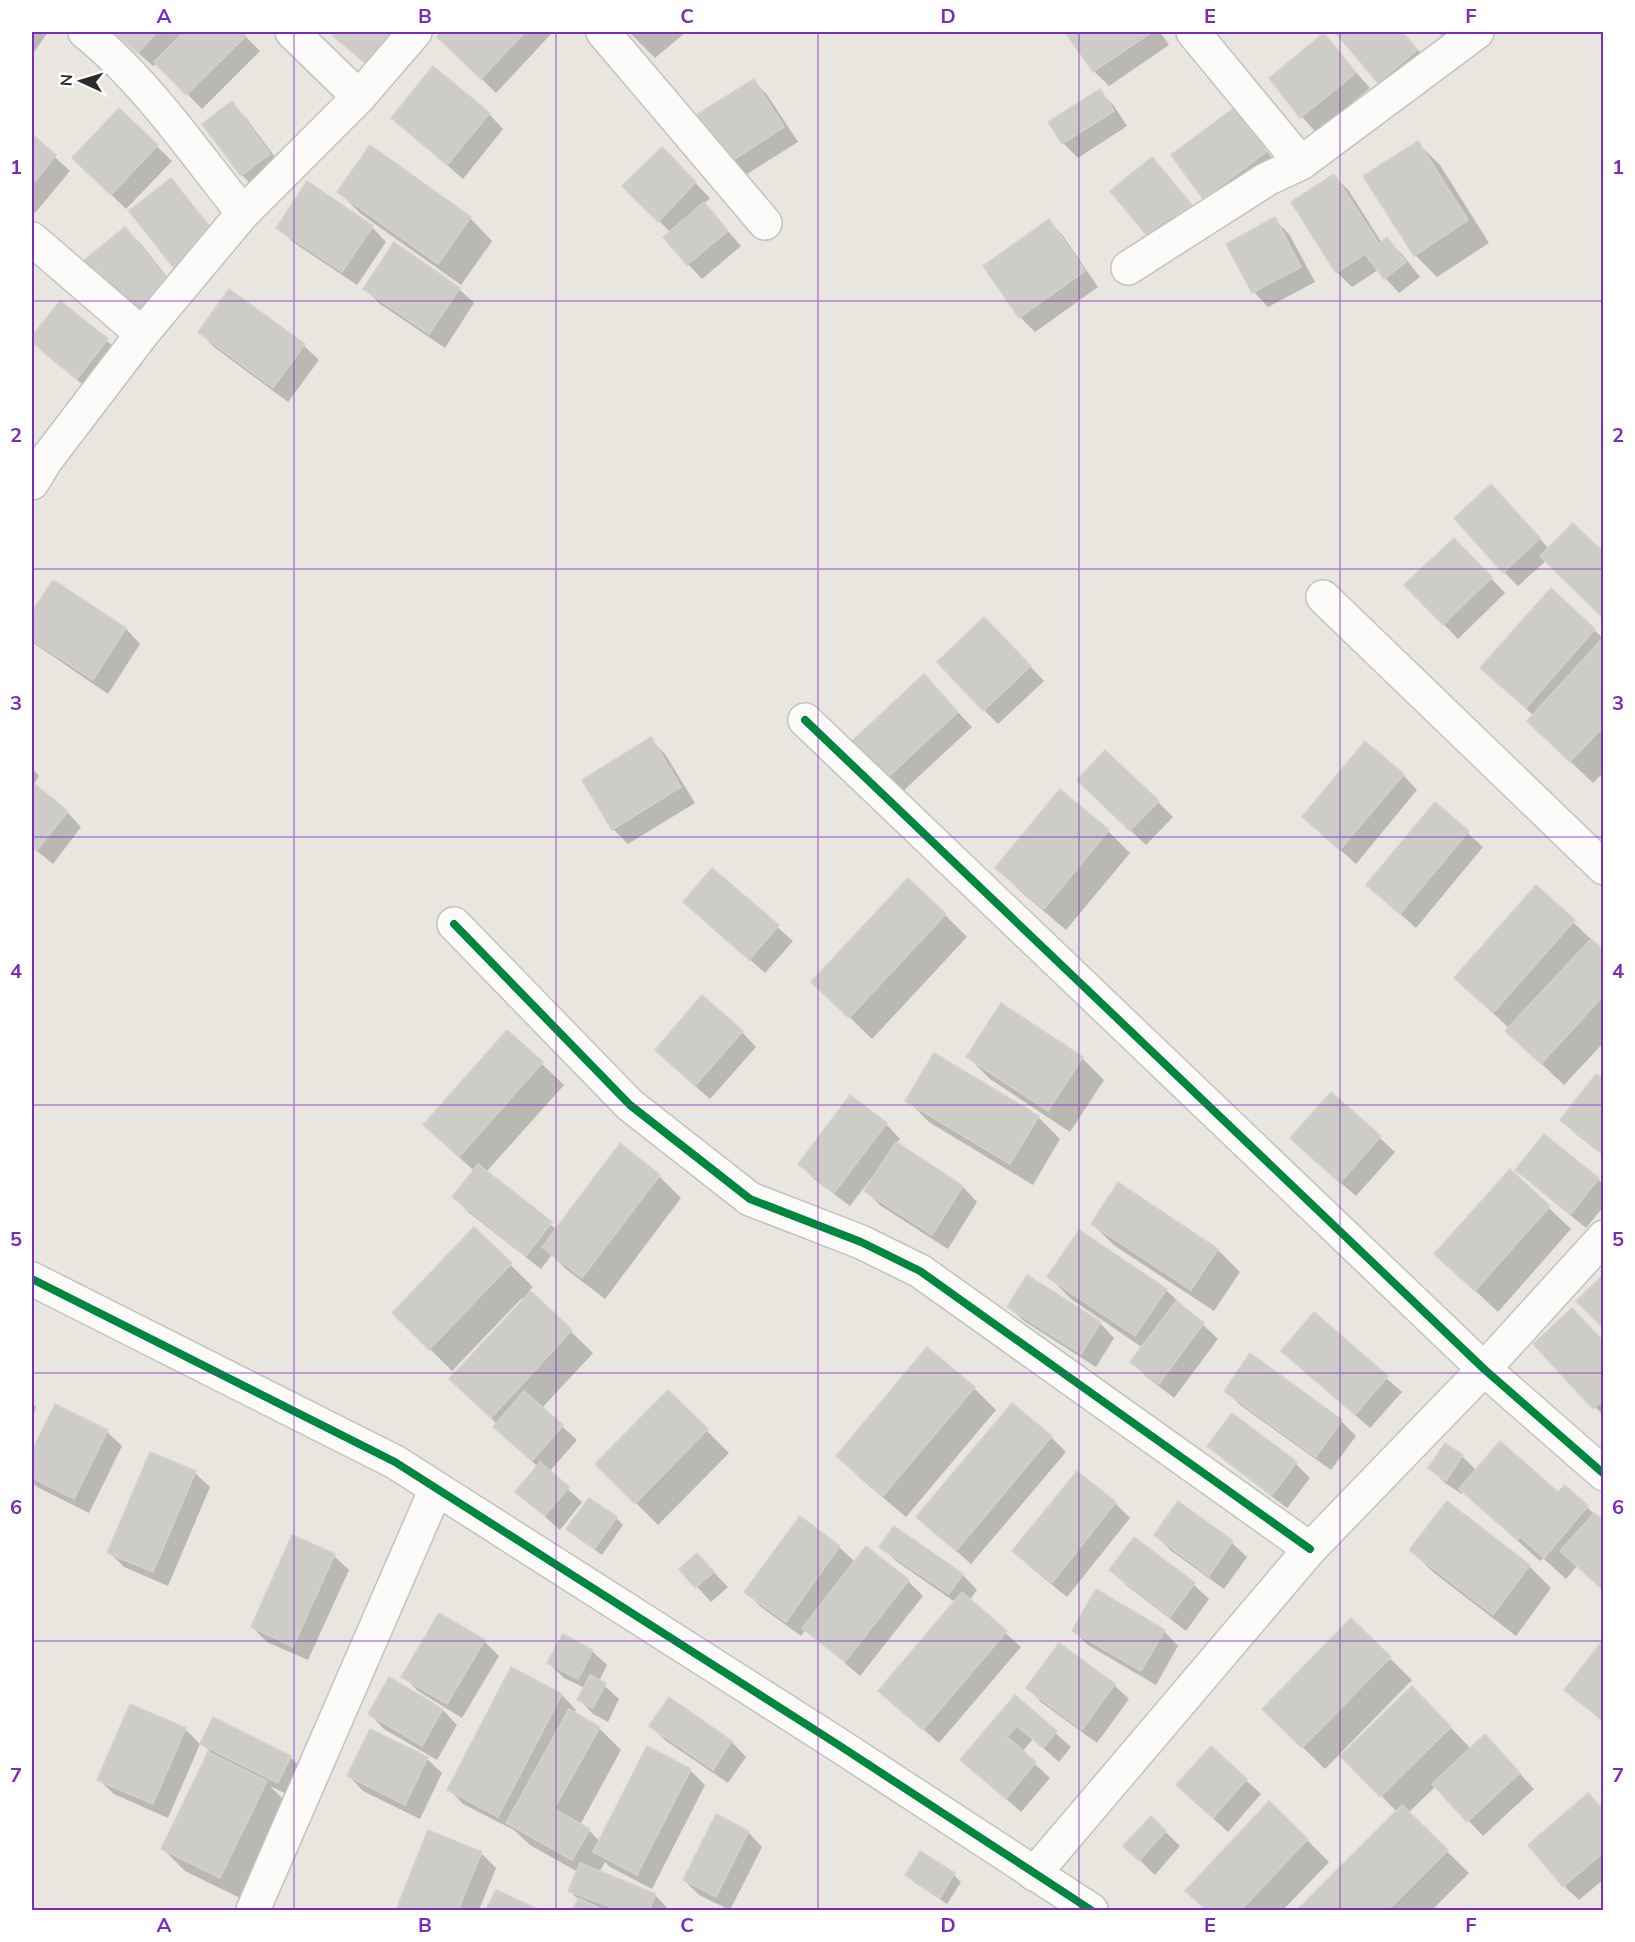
<svg xmlns="http://www.w3.org/2000/svg" width="1635" height="1942" font-family="Mulish,sans-serif">
<style>
.shadow{fill:#0003}
.building{fill:#ceccc7;stroke:#d4d1cc;stroke-width:1.5}
.lines{fill:none;stroke-linecap:round;stroke-linejoin:round}
.street-casing{stroke:#c3c2c2;stroke-width:36}
.street{stroke:#fcfbfa;stroke-width:33}
.cycleway-casing{stroke:#fff;stroke-width:11}
.cycleway{stroke:#00873e;stroke-width:8}
.grid{fill:none;stroke:#7b2cbf;stroke-width:1.5;stroke-opacity:0.55}
.neatline{fill:none;stroke:#7b2cbf;stroke-width:2}
.grid-label{font-size:20px;text-anchor:middle;font-weight:bold;fill:#7b2cbf}
</style>
<rect width="100%" height="100%" fill="#e9e6e0"/>
<!-- shadow -->
<g class="shadow">
<path d="M32,32H48L32,55Z"/>
<path d="M114,32H241L260,51L202,109L157,63L153,66Z"/>
<path d="M337,32H416L386,80L334,35Z"/>
<path d="M444,32H548L551,34L496,93L439,37Z"/>
<path d="M629,32H686L655,58Z"/>
<path d="M1067,32H1160L1169,45L1109,86L1094,71Z"/>
<path d="M1337,32H1403L1431,66L1394,97L1379,82Z"/>
<path d="M1438,32H1494L1460,56Z"/>
<path d="M1323,35L1370,88L1316,132L1302,117L1271,78Z"/>
<path d="M754,81L768,96L798,142L739,179L725,165Z"/>
<path d="M1100,91L1114,106L1127,126L1078,158L1063,143Z"/>
<path d="M232,103L246,118L284,169L256,190L242,175L204,125Z"/>
<path d="M119,110L172,161L126,209L74,158Z"/>
<path d="M1234,110L1248,125L1279,168L1219,212L1205,198Z"/>
<path d="M489,114L503,129L463,179L393,118Z"/>
<path d="M32,136L70,171L35,213L32,210Z"/>
<path d="M1418,143L1440,165L1489,243L1437,277L1415,255Z"/>
<path d="M370,147L470,218L492,241L461,285L361,214L339,192Z"/>
<path d="M662,149L710,198L704,204L741,246L702,279L688,264L670,232L625,186Z"/>
<path d="M1152,159L1166,173L1210,226L1157,244Z"/>
<path d="M1334,176L1349,191L1382,243L1387,239L1402,254L1420,277L1399,293L1378,270L1352,287L1337,272L1293,202Z"/>
<path d="M171,180L185,195L228,249L189,281L174,266Z"/>
<path d="M1274,219L1289,234L1315,282L1268,307L1254,292Z"/>
<path d="M1049,221L1063,236L1098,287L1035,332L1020,317Z"/>
<path d="M372,227L386,242L357,285L293,242L278,228Z"/>
<path d="M125,229L140,243L184,298L128,317Z"/>
<path d="M365,289H459L474,303L445,348L380,304Z"/>
<path d="M230,291L304,346L319,360L288,402L214,347L200,332Z"/>
<path d="M61,303L107,341L122,355L93,393L45,354L32,340Z"/>
<path d="M1506,501L1549,549L1604,555V617L1547,560L1518,586L1504,572Z"/>
<path d="M1468,554L1505,593L1458,639L1406,585Z"/>
<path d="M53,582L126,629L140,644L108,694L32,642V615Z"/>
<path d="M1551,591L1604,639V772L1593,783L1551,743L1534,716L1482,668Z"/>
<path d="M999,634L1044,681L998,724L984,710Z"/>
<path d="M938,691L972,727L902,792L888,778Z"/>
<path d="M650,739L665,754L695,803L628,844L613,829Z"/>
<path d="M32,768L39,776L33,786L67,812L81,827L53,864L32,847Z"/>
<path d="M1403,775L1417,790L1356,864L1304,817Z"/>
<path d="M1093,795L1158,802L1173,817L1146,845Z"/>
<path d="M1435,804L1483,847L1416,928L1368,885Z"/>
<path d="M1108,831L1130,853L1066,930L1019,890L997,867Z"/>
<path d="M712,870L793,941L765,973L685,902Z"/>
<path d="M945,915L967,937L872,1039L836,1004Z"/>
<path d="M1573,922L1604,952V1042L1564,1085L1530,1053L1510,1029L1456,978Z"/>
<path d="M508,1032L564,1085L486,1172L557,1230L659,1176L681,1198L605,1299L566,1269L552,1255L541,1269L468,1212L454,1197L474,1171L425,1125Z"/>
<path d="M742,1032L756,1047L710,1099L671,1065Z"/>
<path d="M968,1057L1082,1058L1104,1080L1070,1132L990,1079Z"/>
<path d="M1604,1082V1156L1577,1135L1562,1120Z"/>
<path d="M1332,1094L1395,1152L1356,1196L1307,1153Z"/>
<path d="M907,1100L1038,1117L1060,1139L1033,1185L929,1122Z"/>
<path d="M886,1124L900,1139L896,1144L963,1187L977,1202L948,1249L881,1206L866,1191L877,1174L875,1173L850,1206L814,1179L800,1164Z"/>
<path d="M1517,1170L1598,1179L1604,1185V1206L1586,1228L1532,1184Z"/>
<path d="M1510,1171L1571,1229L1498,1312L1436,1254Z"/>
<path d="M1118,1185L1218,1250L1240,1272L1214,1311L1115,1246L1092,1224Z"/>
<path d="M474,1229L533,1287L529,1291L593,1353L542,1408L577,1440L549,1472L582,1502L560,1530L517,1492L538,1467L495,1427L497,1424L473,1401L524,1300L522,1298L452,1371L394,1313Z"/>
<path d="M1049,1277L1166,1290L1218,1339L1174,1398L1147,1377L1132,1362L1143,1348L1071,1299Z"/>
<path d="M1009,1307L1100,1323L1114,1338L1096,1367L1024,1321Z"/>
<path d="M1314,1314L1402,1392L1370,1428L1283,1351Z"/>
<path d="M1604,1343V1416L1595,1407Z"/>
<path d="M974,1388L996,1410L906,1517L860,1478L838,1456Z"/>
<path d="M1226,1391L1341,1421L1356,1436L1331,1470L1240,1405Z"/>
<path d="M668,1392L729,1453L658,1525L597,1464Z"/>
<path d="M32,1402L36,1407L32,1420Z"/>
<path d="M56,1406L107,1432L122,1446L89,1513L37,1487L32,1481V1455Z"/>
<path d="M1051,1437L1066,1452L971,1564L918,1517Z"/>
<path d="M1209,1445L1296,1464L1310,1478L1287,1508L1224,1460Z"/>
<path d="M1446,1445L1462,1456L1477,1471L1558,1494L1565,1487L1604,1523V1590L1577,1566L1566,1579L1543,1558L1540,1561L1463,1491L1462,1494L1445,1483L1430,1468Z"/>
<path d="M195,1473L210,1487L168,1586L124,1567L109,1552Z"/>
<path d="M1077,1473L1115,1503L1130,1518L1067,1597L1029,1566L1014,1551Z"/>
<path d="M616,1518L623,1525L602,1555L568,1529Z"/>
<path d="M800,1518L839,1547L855,1562L867,1548L908,1581L923,1596L860,1676L806,1629L801,1636L761,1607L746,1592Z"/>
<path d="M894,1528L963,1575L977,1590L969,1601L1021,1647L939,1743L895,1705L955,1602L896,1561L881,1546Z"/>
<path d="M1156,1535L1232,1543L1247,1557L1224,1589L1170,1550Z"/>
<path d="M293,1537L334,1556L349,1570L308,1660L267,1642L252,1627Z"/>
<path d="M1134,1539L1194,1585L1209,1599L1186,1631L1126,1585L1111,1570Z"/>
<path d="M1411,1550L1529,1566L1551,1588L1516,1636L1433,1572Z"/>
<path d="M697,1555L728,1587L711,1602L681,1569Z"/>
<path d="M1351,1620L1412,1680L1325,1769L1264,1709Z"/>
<path d="M1073,1630L1164,1631L1178,1646L1156,1685L1088,1645Z"/>
<path d="M484,1641L499,1656L462,1718L418,1691L403,1676Z"/>
<path d="M1604,1641V1723L1566,1690Z"/>
<path d="M592,1651L607,1665L599,1681L619,1699L608,1722L593,1714L579,1699L585,1688L564,1678L549,1663Z"/>
<path d="M512,1669L562,1695L576,1710L574,1714L599,1728L621,1750L580,1825L589,1830L600,1842L690,1770L705,1785L652,1889L610,1867L605,1862L599,1873L655,1895L669,1910H574L579,1900L570,1891L578,1872L530,1845L514,1830L463,1804L449,1789Z"/>
<path d="M390,1679L443,1710L457,1725L437,1760L384,1729L370,1714Z"/>
<path d="M1114,1685L1129,1699L1097,1743L1042,1703L1028,1688Z"/>
<path d="M1015,1697L1071,1747L1059,1762L1033,1739L1022,1752L1050,1778L1021,1812L962,1760Z"/>
<path d="M669,1699L732,1742L746,1757L728,1783L666,1741L651,1726Z"/>
<path d="M1434,1710L1471,1749L1499,1751L1534,1789L1483,1836L1436,1786L1408,1813L1469,1873L1432,1910H1300L1397,1812L1343,1756Z"/>
<path d="M185,1729L200,1744L168,1818L114,1794L99,1780Z"/>
<path d="M370,1731L427,1759L442,1773L420,1819L363,1791L349,1776Z"/>
<path d="M202,1743L290,1757L305,1772L293,1797L270,1786L289,1805L242,1899L185,1871L163,1849L210,1752Z"/>
<path d="M1211,1748L1261,1794L1228,1832L1192,1799Z"/>
<path d="M1604,1811V1879L1579,1900L1564,1886Z"/>
<path d="M1151,1818L1180,1846L1155,1875L1125,1846Z"/>
<path d="M429,1832L481,1853L496,1868L479,1910H397Z"/>
<path d="M748,1832L762,1847L730,1910L699,1895L684,1880Z"/>
<path d="M1307,1840L1329,1862L1283,1910H1207L1187,1891Z"/>
<path d="M907,1875H954L961,1882L947,1904L914,1882Z"/>
<path d="M496,1892L537,1910H488Z"/>
</g>
<!-- building -->
<g class="building">
<path d="M114,32H157L138,53Z"/>
<path d="M184,32H242L246,36L186,95L154,62Z"/>
<path d="M336,32H399L370,67L332,35Z"/>
<path d="M441,32H525L481,79L437,37Z"/>
<path d="M1065,32H1152L1093,72Z"/>
<path d="M1335,32H1402L1417,50L1378,83Z"/>
<path d="M1324,33L1356,73L1300,118L1269,78Z"/>
<path d="M433,66L490,113L447,165L391,118Z"/>
<path d="M754,79L784,127L724,166L693,117Z"/>
<path d="M1100,89L1114,111L1062,144L1048,122Z"/>
<path d="M232,101L270,154L241,176L202,124Z"/>
<path d="M119,108L158,145L111,195L72,158Z"/>
<path d="M1234,108L1266,152L1203,199L1171,155Z"/>
<path d="M32,134L56,155L32,185Z"/>
<path d="M1418,141L1468,220L1414,256L1363,176Z"/>
<path d="M370,145L471,217L438,264L337,192Z"/>
<path d="M662,147L696,182L658,222L622,186Z"/>
<path d="M1152,157L1196,211L1155,245L1110,191Z"/>
<path d="M1334,174L1379,244L1387,237L1406,262L1384,279L1365,254L1336,273L1291,202Z"/>
<path d="M171,178L215,234L173,267L129,211Z"/>
<path d="M307,181L373,226L342,272L276,228Z"/>
<path d="M704,202L728,231L687,265L663,237Z"/>
<path d="M1275,217L1301,267L1252,293L1226,244Z"/>
<path d="M1049,219L1085,271L1019,318L983,266Z"/>
<path d="M125,227L170,283L127,318L82,262Z"/>
<path d="M394,242L460,288L429,334L363,289Z"/>
<path d="M229,289L305,344L273,388L198,332Z"/>
<path d="M60,301L108,339L77,379L32,342V336Z"/>
<path d="M1491,484L1540,538L1503,573L1454,518Z"/>
<path d="M1573,523L1604,553V613L1601,616L1540,556Z"/>
<path d="M1454,538L1492,577L1443,625L1404,585Z"/>
<path d="M53,580L126,628L93,680L32,640V612Z"/>
<path d="M1551,588L1595,629L1526,708L1480,668Z"/>
<path d="M984,617L1031,666L983,711L937,662Z"/>
<path d="M1601,640L1604,642V726L1570,762L1527,721Z"/>
<path d="M924,674L958,712L886,779L851,742Z"/>
<path d="M651,737L681,787L612,830L582,780Z"/>
<path d="M1365,741L1404,774L1340,850L1302,817Z"/>
<path d="M1105,750L1159,801L1130,831L1077,780Z"/>
<path d="M32,782L68,811L37,850L32,845Z"/>
<path d="M1060,789L1109,830L1044,909L995,868Z"/>
<path d="M1435,802L1469,831L1400,914L1366,885Z"/>
<path d="M712,868L779,925L749,960L683,902Z"/>
<path d="M908,878L946,914L849,1018L811,982Z"/>
<path d="M1536,885L1575,920L1493,1013L1454,978Z"/>
<path d="M1591,939L1604,950V995L1541,1064L1505,1031Z"/>
<path d="M702,995L743,1031L695,1086L655,1050Z"/>
<path d="M1001,1003L1083,1057L1048,1111L966,1057Z"/>
<path d="M507,1030L543,1062L459,1157L423,1125Z"/>
<path d="M934,1053L1039,1116L1010,1164L905,1101Z"/>
<path d="M1596,1074L1604,1080V1155L1560,1120Z"/>
<path d="M1331,1092L1381,1136L1340,1183L1290,1138Z"/>
<path d="M850,1095L887,1123L834,1193L798,1164Z"/>
<path d="M1544,1134L1599,1178L1571,1214L1515,1170Z"/>
<path d="M896,1142L963,1186L932,1235L864,1191Z"/>
<path d="M620,1143L660,1175L582,1278L542,1247Z"/>
<path d="M478,1164L552,1222L526,1256L452,1197Z"/>
<path d="M1510,1169L1550,1206L1475,1291L1434,1254Z"/>
<path d="M1118,1182L1218,1249L1191,1290L1091,1224Z"/>
<path d="M474,1227L512,1263L429,1350L392,1313Z"/>
<path d="M1079,1230L1167,1289L1135,1336L1047,1277Z"/>
<path d="M1604,1274V1329L1576,1301Z"/>
<path d="M1027,1275L1101,1322L1081,1354L1007,1307Z"/>
<path d="M531,1291L572,1330L491,1418L449,1379Z"/>
<path d="M1176,1301L1204,1323L1159,1384L1130,1362Z"/>
<path d="M1572,1308L1604,1342V1399L1593,1409L1533,1344Z"/>
<path d="M1314,1312L1388,1376L1355,1415L1281,1351Z"/>
<path d="M927,1347L975,1387L883,1496L836,1456Z"/>
<path d="M1250,1353L1342,1420L1316,1457L1224,1391Z"/>
<path d="M668,1390L708,1429L635,1504L595,1464Z"/>
<path d="M524,1391L563,1425L532,1461L493,1427Z"/>
<path d="M1012,1403L1052,1436L956,1551L916,1517Z"/>
<path d="M55,1404L108,1430L74,1499L32,1478V1451Z"/>
<path d="M1232,1413L1297,1462L1272,1495L1207,1446Z"/>
<path d="M1500,1441L1558,1492L1565,1485L1588,1506L1544,1558L1520,1537L1517,1540L1459,1489Z"/>
<path d="M1445,1443L1463,1455L1446,1481L1428,1468Z"/>
<path d="M150,1452L196,1471L153,1572L107,1553Z"/>
<path d="M540,1462L569,1487L545,1516L515,1492Z"/>
<path d="M1077,1471L1116,1502L1052,1583L1012,1551Z"/>
<path d="M589,1498L617,1517L594,1549L566,1529Z"/>
<path d="M1178,1501L1233,1541L1209,1576L1154,1535Z"/>
<path d="M1447,1501L1530,1565L1493,1615L1409,1550Z"/>
<path d="M1594,1513L1604,1521L1603,1590L1560,1551Z"/>
<path d="M800,1516L840,1546L786,1622L744,1592Z"/>
<path d="M894,1526L963,1574L949,1594L879,1547Z"/>
<path d="M292,1535L335,1554L293,1647L251,1627Z"/>
<path d="M1134,1537L1195,1583L1170,1617L1109,1570Z"/>
<path d="M866,1546L909,1580L845,1662L802,1628Z"/>
<path d="M697,1553L714,1572L695,1588L679,1569Z"/>
<path d="M1096,1589L1165,1630L1141,1671L1072,1631Z"/>
<path d="M962,1592L1007,1631L923,1730L878,1691Z"/>
<path d="M439,1613L485,1640L447,1704L401,1677Z"/>
<path d="M1351,1618L1391,1657L1302,1748L1262,1709Z"/>
<path d="M563,1634L593,1650L578,1679L547,1663Z"/>
<path d="M1604,1639V1718L1602,1720L1564,1690Z"/>
<path d="M1059,1643L1115,1684L1082,1730L1026,1688Z"/>
<path d="M511,1667L562,1694L498,1817L447,1790Z"/>
<path d="M590,1675L606,1683L593,1708L577,1700Z"/>
<path d="M389,1677L443,1709L422,1746L368,1714Z"/>
<path d="M1412,1686L1451,1727L1380,1797L1340,1756Z"/>
<path d="M1015,1695L1057,1731L1043,1748L1017,1726L1007,1737L1036,1762L1006,1799L960,1760Z"/>
<path d="M669,1697L732,1741L713,1770L649,1726Z"/>
<path d="M130,1704L186,1728L153,1804L97,1780Z"/>
<path d="M569,1709L600,1727L554,1809L590,1829L572,1860L506,1823Z"/>
<path d="M213,1717L291,1756L278,1783L200,1744Z"/>
<path d="M370,1729L428,1757L405,1805L347,1776Z"/>
<path d="M1485,1734L1520,1773L1467,1822L1432,1784Z"/>
<path d="M647,1746L691,1769L637,1875L593,1852Z"/>
<path d="M1211,1746L1247,1779L1213,1818L1176,1785Z"/>
<path d="M208,1752L267,1781L220,1878L161,1849Z"/>
<path d="M1588,1793L1604,1811V1852L1563,1887L1528,1845Z"/>
<path d="M1269,1801L1308,1839L1241,1910H1206L1185,1891Z"/>
<path d="M1402,1805L1448,1850L1388,1910H1297Z"/>
<path d="M716,1814L749,1831L716,1897L683,1880Z"/>
<path d="M1151,1816L1166,1831L1139,1861L1123,1846Z"/>
<path d="M428,1830L482,1852L458,1910H396Z"/>
<path d="M920,1851L955,1873L940,1898L905,1875Z"/>
<path d="M580,1863L656,1894L649,1910H618L568,1891Z"/>
<path d="M496,1890L540,1910H486Z"/>
<path d="M579,1898L603,1910H572Z"/>
</g>
<g class="lines">
<!-- street casing -->
<g class="street-casing">
<g id="street">
<path d="M85,32C146,81 194,152 243,213"/>
<path d="M292,32L359,97"/>
<path d="M603,32L765,223"/>
<path d="M1193,32L1301,163"/>
<path d="M32,239L142,334"/>
<path d="M1128,268L1267,179L1301,163L1477,32"/>
<path d="M32,483L46,460L142,334L243,213L359,97L415,32"/>
<path d="M1323,597L1604,868"/>
<path d="M805,720L1484,1369L1604,1474"/>
<path d="M454,924L630,1105L750,1199L861,1242L920,1271L1310,1549"/>
<path d="M32,1279L395,1462L837,1744L1091,1910"/>
<path d="M1034,1874L1310,1549L1484,1369L1604,1237"/>
<path d="M253,1910L436,1489"/>
</g>
</g>
<!-- street -->
<use href="#street" class="street"/>
<!-- cycleway casing -->
<g class="cycleway-casing">
<g id="cycleway">
<path d="M805,720L1484,1369L1604,1474"/>
<path d="M454,924L630,1105L750,1199L861,1242L920,1271L1310,1549"/>
<path d="M32,1279L395,1462L837,1744L1091,1910"/>
</g>
</g>
<!-- cycleway -->
<use href="#cycleway" class="cycleway"/>
</g>
<!-- grid -->
<path class="grid" d="M294,32V1910M556,32V1910M818,32V1910M1079,32V1910M1340,32V1910M32,301H1604M32,569H1604M32,837H1604M32,1105H1604M32,1373H1604M32,1641H1604"/>
<!-- border -->
<rect width="1635" height="1942" fill="none" stroke="#ffffff" stroke-width="66"/>
<!-- north arrow -->
<g transform="translate(81 81) rotate(274)" stroke="#ffffff" stroke-width="4.5" paint-order="stroke">
<path d="M0-4.5L10 22L0 15L-10 22Z" fill="#2b2b2b"/>
<text y="-9" font-size="16" font-weight="bold" text-anchor="middle" fill="#2b2b2b">N</text>
</g>
<rect x="33" y="33" width="1569" height="1876" class="neatline"/>
<g class="grid-label">
<text x="164" y="23">A</text>
<text x="425" y="23">B</text>
<text x="687" y="23">C</text>
<text x="948" y="23">D</text>
<text x="1210" y="23">E</text>
<text x="1471" y="23">F</text>
<text x="16" y="174">1</text>
<text x="1618" y="174">1</text>
<text x="16" y="442">2</text>
<text x="1618" y="442">2</text>
<text x="16" y="710">3</text>
<text x="1618" y="710">3</text>
<text x="16" y="978">4</text>
<text x="1618" y="978">4</text>
<text x="16" y="1246">5</text>
<text x="1618" y="1246">5</text>
<text x="16" y="1514">6</text>
<text x="1618" y="1514">6</text>
<text x="16" y="1782">7</text>
<text x="1618" y="1782">7</text>
<text x="164" y="1932">A</text>
<text x="425" y="1932">B</text>
<text x="687" y="1932">C</text>
<text x="948" y="1932">D</text>
<text x="1210" y="1932">E</text>
<text x="1471" y="1932">F</text>
</g>
</svg>
